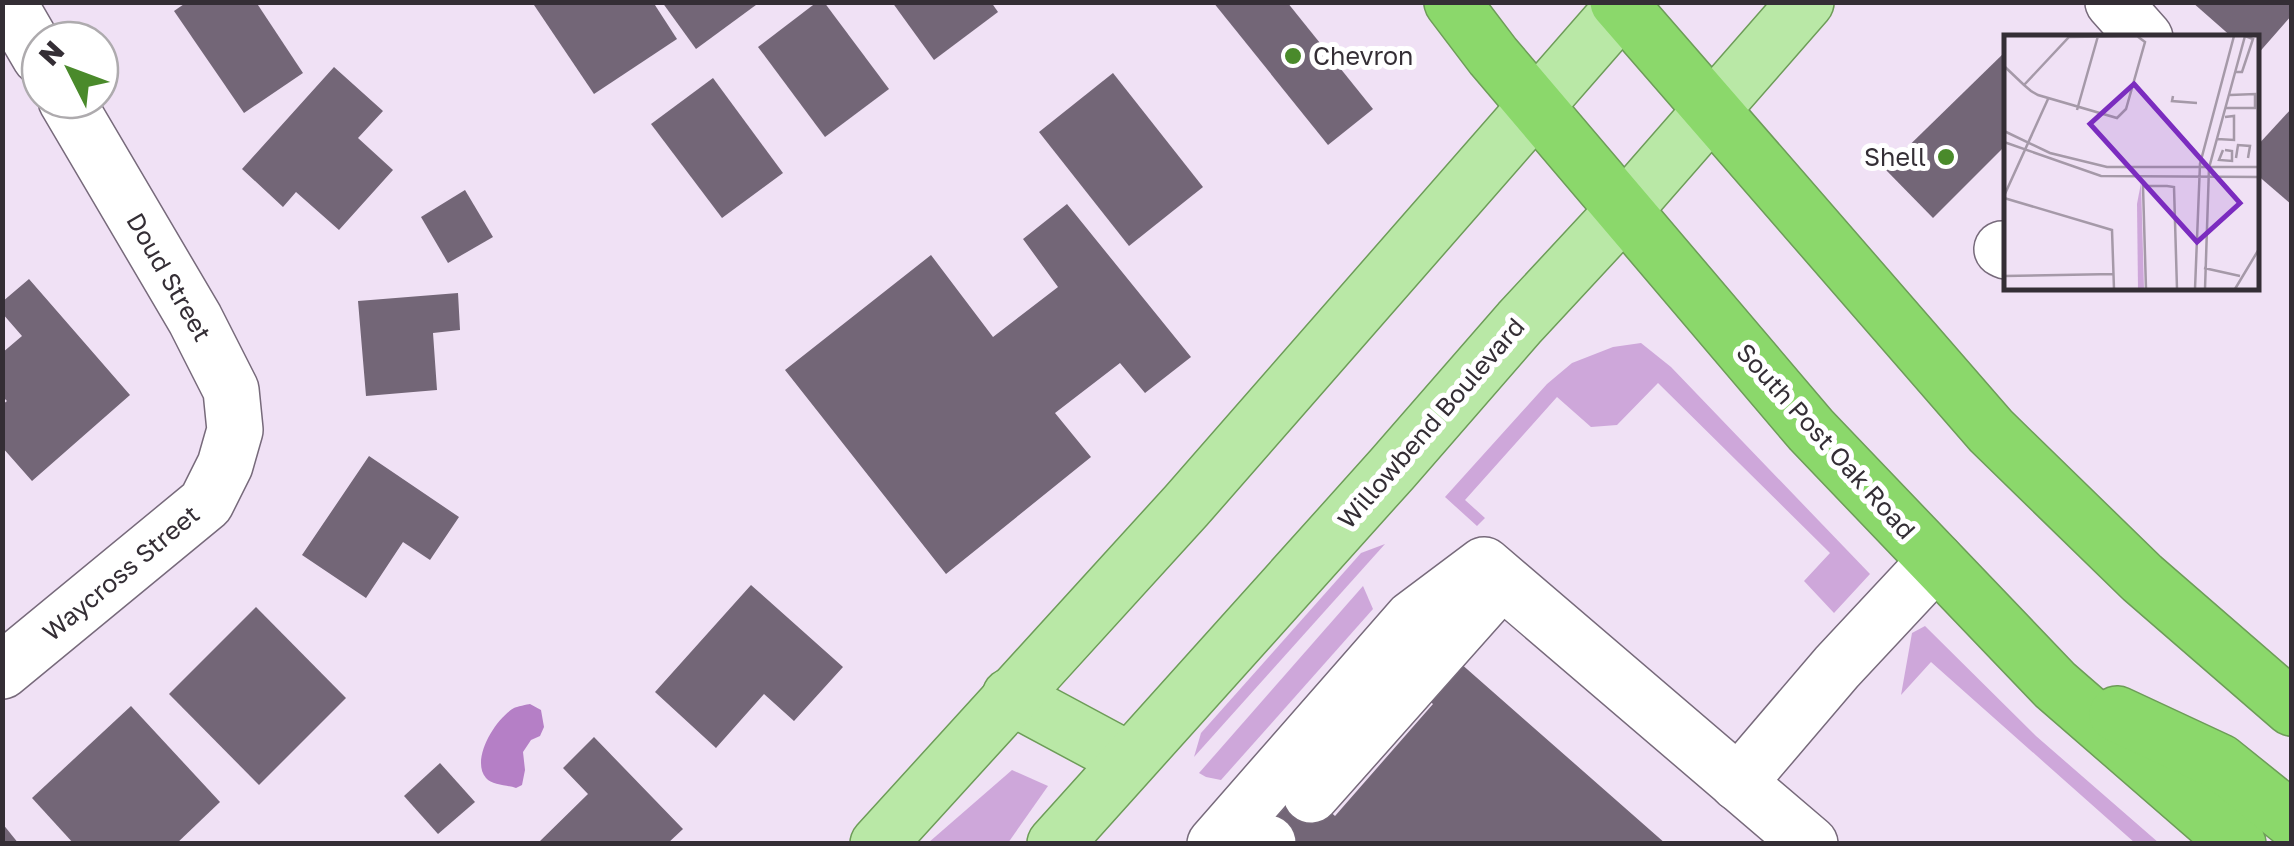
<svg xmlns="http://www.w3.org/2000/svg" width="2294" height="846" font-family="'Golos Text',sans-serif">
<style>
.green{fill:#cea7da}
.water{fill:#b57fc6}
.building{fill:#736677}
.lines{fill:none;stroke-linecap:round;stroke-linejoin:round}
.minor-casing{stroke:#776a7b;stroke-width:58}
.major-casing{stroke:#6d9c58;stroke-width:58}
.highway-casing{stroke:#6d9c58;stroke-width:58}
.minor{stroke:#fff;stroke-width:55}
.major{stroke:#b9e8a6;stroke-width:55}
.highway{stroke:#8bd86b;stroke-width:55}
.poi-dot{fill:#4a8a2b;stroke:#fff;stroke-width:4}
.labels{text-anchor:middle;stroke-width:10;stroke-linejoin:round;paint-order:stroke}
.poi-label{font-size:25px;fill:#342e35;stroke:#fff;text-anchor:start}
.street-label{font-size:25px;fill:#342e35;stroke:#fff}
.inset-road{fill:none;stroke:#a599a8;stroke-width:2.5}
.view{fill:#7b2cbf;fill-opacity:0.15;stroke:#7b2cbf;stroke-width:5}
.inset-edge{fill:none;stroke:#342e35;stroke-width:5}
</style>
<rect width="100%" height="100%" fill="#f0e1f5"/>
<!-- green -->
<g class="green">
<path d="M1641,343L1671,367L1870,574L1834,613L1804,581L1830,553L1658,383L1617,425L1591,427L1557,397L1465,500L1485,518L1477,526L1445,497L1547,384L1572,363L1613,347Z"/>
<path d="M1385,544L1194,757L1201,733L1361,553Z"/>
<path d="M1363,586L1373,609L1221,780L1206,777L1199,773Z"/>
<path d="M1925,626L2036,736L2159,843H2135L1931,662L1901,695L1912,633Z"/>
<path d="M1012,770L1048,786L1008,843H928Z"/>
</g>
<!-- water -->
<path class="water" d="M530,704L541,710L544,727L540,736L531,740L523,752L525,770L522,785L516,788C507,785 492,785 486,778C470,759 496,718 514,708C516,707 528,704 530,704Z"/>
<!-- building -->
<g class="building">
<path d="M187,2H256L303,73L244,113L174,11Z"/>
<path d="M532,2H653L677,39L594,94Z"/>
<path d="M662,2H760L696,49Z"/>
<path d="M817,2H824L889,89L825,137L758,47Z"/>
<path d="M892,2H991L998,12L934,60Z"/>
<path d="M1213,2H1287L1373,109L1328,145Z"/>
<path d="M2192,2H2292V15L2256,56V38H2233Z"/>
<path d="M2006,51V145L1933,218L1885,169Z"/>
<path d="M334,67L383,111L358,138L393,170L339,230L296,192L283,207L242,169Z"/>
<path d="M1113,73L1203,187L1129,246L1039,132Z"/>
<path d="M713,78L783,173L722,218L651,124Z"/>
<path d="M2292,108V205L2256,174V147Z"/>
<path d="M465,190L493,237L448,263L421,217Z"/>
<path d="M1067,204L1191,357L1145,393L1120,363L1055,413L1091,457L946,574L785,370L931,255L993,337L1058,287L1023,239Z"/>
<path d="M29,279L130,395L32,481L2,447V405L7,401L2,396V353L22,336L2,313V302Z"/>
<path d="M458,293L460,330L433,333L437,390L366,396L358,301Z"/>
<path d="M369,456L459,517L430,560L403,542L366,598L302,555Z"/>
<path d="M751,585L843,667L794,721L764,694L716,748L655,692Z"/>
<path d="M256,607L346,698L259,785L169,694Z"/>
<path d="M1451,655L1666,844H1269L1260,836L1303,787L1335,816L1433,704L1419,692Z"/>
<path d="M131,706L220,802L176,844H74L32,798Z"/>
<path d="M594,737L683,829L667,844H537L588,794L563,768Z"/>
<path d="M440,763L475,802L438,834L404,796Z"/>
<path d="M2,823L19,844H2Z"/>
</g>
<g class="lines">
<!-- minor casing -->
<g class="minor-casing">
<g id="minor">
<path d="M8,2L40,57"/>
<path d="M2113,2L2145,38"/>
<path d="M2002,249L2006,251"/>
<path d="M2,671L206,503L225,465L235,430L231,390L195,319L66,100"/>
<path d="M1738,783L1837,667L1936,561"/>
<path d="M1311,795L1496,587"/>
<path d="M1215,844L1412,619L1484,565L1810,844"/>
<path d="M1267,844L1268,843"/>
</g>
</g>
<!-- major casing -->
<g class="major-casing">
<g id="major">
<path d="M1010,696L1129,760"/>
<path d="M878,844L1186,506L1627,2"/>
<path d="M1055,844L1392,469L1520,322L1624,210L1806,2"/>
</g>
</g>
<!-- highway casing -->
<g class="highway-casing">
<g id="highway">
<path d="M1452,2L1493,56L1811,430L2055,685L2238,844"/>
<path d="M1618,2L1991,431L2142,578L2292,708"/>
<path d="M2117,714L2220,762L2292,820"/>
</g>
</g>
<!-- minor -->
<use href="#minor" class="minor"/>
<!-- major -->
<use href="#major" class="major"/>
<!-- highway -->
<use href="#highway" class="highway"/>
</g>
<!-- markers -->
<g class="poi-dot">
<circle cx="1293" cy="56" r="10"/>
<circle cx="1946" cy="157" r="10"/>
</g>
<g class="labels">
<!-- poi labels -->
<g class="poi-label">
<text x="1313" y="65">Chevron</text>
<text x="1926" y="166" text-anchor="end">Shell</text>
</g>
<!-- street labels -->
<g class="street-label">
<text transform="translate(169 277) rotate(60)" y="9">Doud Street</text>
<text transform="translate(1431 423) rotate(-49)" y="9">Willowbend Boulevard</text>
<text transform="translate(1826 441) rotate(48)" y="9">South Post Oak Road</text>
<text transform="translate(121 573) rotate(-40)" y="9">Waycross Street</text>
</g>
</g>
<!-- overview -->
<g transform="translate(2004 35)">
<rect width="255" height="255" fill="#f0e1f5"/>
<path d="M137,148L140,254H134L133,169Z" fill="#cea7da"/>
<path class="inset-road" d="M0,31L20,50L27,56L34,60L113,83L122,74L141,7L133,1L65,2L20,50M232,37H238L249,4L241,1M169,61L168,66L193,68M221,73H251V59L226,60M73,75L94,1M0,96L46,118L103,132H255M213,104L230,105V81L221,82M0,107L97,141L255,142M219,115L215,125L228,126V116L221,115M232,123L234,110L246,111L244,123M0,161L44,64M0,163L108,195L110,254M200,233L236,241M0,241L110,239M142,254L139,151H163L170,152L173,254M191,254L196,129L230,1M201,254L205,133L241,1M231,254L255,214"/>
<path class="view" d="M130,49L236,168L193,207L86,89Z"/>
<rect width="255" height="255" class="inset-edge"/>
</g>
<!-- border -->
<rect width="2294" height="846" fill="none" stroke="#342e35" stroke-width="10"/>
<!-- north arrow -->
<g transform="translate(70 70) rotate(312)"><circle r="48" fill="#ffffff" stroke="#aeabae" stroke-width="2.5"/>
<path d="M0-8L18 38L0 25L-18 38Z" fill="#4a8a2b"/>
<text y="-15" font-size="28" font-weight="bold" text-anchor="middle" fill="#342e35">N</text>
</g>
</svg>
